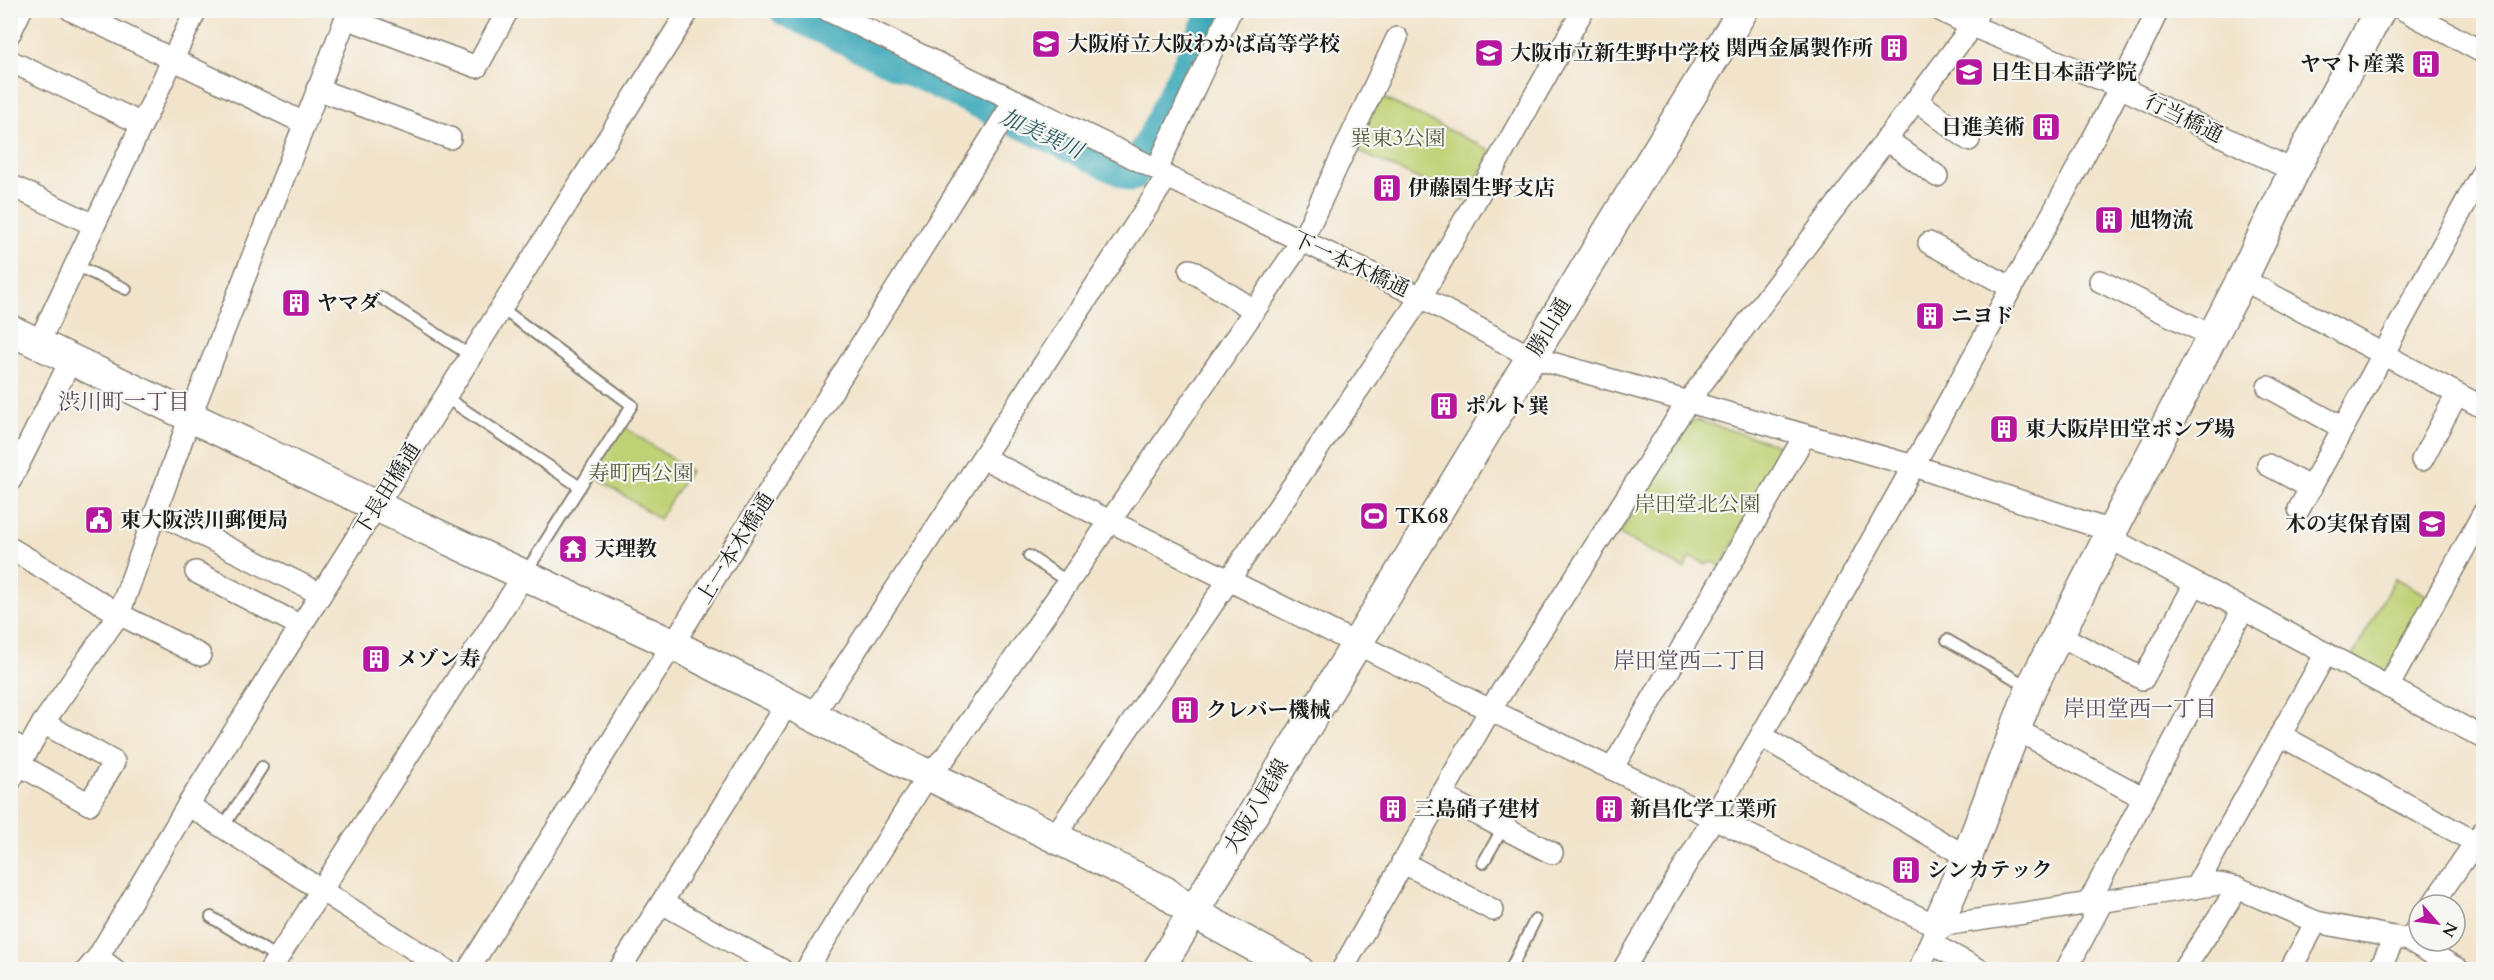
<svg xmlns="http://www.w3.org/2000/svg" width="2494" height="980" font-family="Cardo,'Noto Serif JP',serif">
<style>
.green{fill:#bfd174;stroke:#6e7648;stroke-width:1.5}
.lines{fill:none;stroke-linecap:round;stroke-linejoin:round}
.river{stroke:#3ba9b9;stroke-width:33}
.lane-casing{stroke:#878074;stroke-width:14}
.street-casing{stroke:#878074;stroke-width:24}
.secondary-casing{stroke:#878074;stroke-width:33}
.lane{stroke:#fff;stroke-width:10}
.street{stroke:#fff;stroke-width:21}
.secondary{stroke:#fff;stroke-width:30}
.labels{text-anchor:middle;stroke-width:4.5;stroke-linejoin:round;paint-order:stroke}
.poi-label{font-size:21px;font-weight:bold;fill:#1c1c1c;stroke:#f6f6f2;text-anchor:start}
.street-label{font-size:21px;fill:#1c1c1c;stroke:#f6f6f2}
.park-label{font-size:21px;fill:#555b3b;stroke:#f6f6f2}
.water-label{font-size:22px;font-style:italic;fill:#2a5b63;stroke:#f6f6f2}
.neighbourhood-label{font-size:22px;fill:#5a495c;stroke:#f6f6f2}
</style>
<rect width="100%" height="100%" fill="#f6f6f2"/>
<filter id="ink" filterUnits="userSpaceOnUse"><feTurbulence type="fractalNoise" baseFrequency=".0167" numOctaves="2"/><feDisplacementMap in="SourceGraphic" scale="12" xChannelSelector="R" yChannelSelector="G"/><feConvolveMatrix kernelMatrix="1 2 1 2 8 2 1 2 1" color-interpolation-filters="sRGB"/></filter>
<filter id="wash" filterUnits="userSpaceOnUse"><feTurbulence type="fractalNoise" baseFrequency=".008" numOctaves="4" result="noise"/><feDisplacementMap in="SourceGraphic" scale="24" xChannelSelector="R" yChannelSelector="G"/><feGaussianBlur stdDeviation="1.35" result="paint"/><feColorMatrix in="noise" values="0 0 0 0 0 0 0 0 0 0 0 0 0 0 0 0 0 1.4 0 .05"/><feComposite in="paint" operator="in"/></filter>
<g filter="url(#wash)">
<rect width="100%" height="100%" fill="#f2e4cb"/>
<!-- green -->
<g class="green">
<path d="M1377,95L1492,151L1464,200L1351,148Z"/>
<path d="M1697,420L1779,445L1784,452L1721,566L1713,562L1705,564L1691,557L1684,569L1619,534L1687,423Z"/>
<path d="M623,426L690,471L659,519L592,474Z"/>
<path d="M2395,578L2428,596L2385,675L2352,657Z"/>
</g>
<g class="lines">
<!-- river -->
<path class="river" d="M786,10L1132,175L1153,139L1215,10"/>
</g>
</g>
<g filter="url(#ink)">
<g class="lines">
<!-- lane casing -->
<g class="lane-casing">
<g id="lane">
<path d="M75,265L126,289"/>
<path d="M380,297L471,356"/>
<path d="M501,308L632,405L526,572"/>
<path d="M445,397L580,487"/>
<path d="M1029,556L1068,582"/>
<path d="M1947,640L2029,687"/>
<path d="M223,827L262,767"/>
<path d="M1483,863L1503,828"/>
<path d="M211,917L278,958"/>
<path d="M1510,970L1535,920"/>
</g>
</g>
<!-- street casing -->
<g class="street-casing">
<g id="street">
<path d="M71,10L304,123"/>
<path d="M827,10L1126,154L1158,170L1167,177L1421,297L1531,357L1914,466L2111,531"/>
<path d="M1940,10L1972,26L2122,88L2294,171"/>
<path d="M2404,10L2484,53"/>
<path d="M346,18L477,67L508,10"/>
<path d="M10,33L21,10"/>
<path d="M10,61L142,124"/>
<path d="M317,89L450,138"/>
<path d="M1916,100L1969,140"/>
<path d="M1886,139L1937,176"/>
<path d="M1158,170L1164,153L1231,10"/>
<path d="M10,185L94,225"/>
<path d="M1929,243L2012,288"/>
<path d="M1190,270L1254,310"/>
<path d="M2242,279L2484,408"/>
<path d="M2100,281L2212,336"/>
<path d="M38,344L196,10"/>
<path d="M2268,387L2343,428"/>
<path d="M983,458L1490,710L1937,926L2219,884L2238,888L2316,922L2409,940L2459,970"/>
<path d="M2422,460L2457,394"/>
<path d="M2268,465L2311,488"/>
<path d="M10,481L71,360"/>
<path d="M2299,509L2484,169"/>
<path d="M156,512L321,594"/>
<path d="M2108,537L2484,738"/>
<path d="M10,548L119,614L200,655"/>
<path d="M196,572L301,626"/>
<path d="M2059,635L2143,679L2195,584"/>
<path d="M2388,687L2484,512"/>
<path d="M813,715L1167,177"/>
<path d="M2015,729L2144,798"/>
<path d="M2280,735L2475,842"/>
<path d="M1761,736L1967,857"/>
<path d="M10,742L27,751"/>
<path d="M20,765L89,804L114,762L43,723"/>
<path d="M1612,769L1805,435"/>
<path d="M10,781L43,723L119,614L190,417L349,10"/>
<path d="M1440,795L1552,853"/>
<path d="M188,805L446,970"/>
<path d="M1055,836L1421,297L1583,10"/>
<path d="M1402,862L1493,910"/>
<path d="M2195,888L2326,653"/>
<path d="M662,903L782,970"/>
<path d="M2088,904L2242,611"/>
<path d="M2432,905L2484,830"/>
<path d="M2409,940L2419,925"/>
<path d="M1930,943L1980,970"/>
<path d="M98,957L115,970"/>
<path d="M87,970L98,957L188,805L689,10"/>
<path d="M270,970L524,575"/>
<path d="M468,970L1015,100"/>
<path d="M619,970L788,703"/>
<path d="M806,970L928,775L946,756L1080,565L1302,241L1397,38"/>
<path d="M1342,970L1490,710L1687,403L1972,26L1979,10"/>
<path d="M1623,970C1744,769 1859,566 1971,361C2035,245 2101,130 2158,10"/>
<path d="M1919,970L1935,931"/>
<path d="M2066,970L2102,902"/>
<path d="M2183,970L2238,888"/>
<path d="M2290,970L2316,922"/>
<path d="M2379,970L2395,937"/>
</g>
</g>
<!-- secondary casing -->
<g class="secondary-casing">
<g id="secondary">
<path d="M10,330L376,506L674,645L928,775L1164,891L1192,912L1298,970"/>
<path d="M1937,926L1967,857L2031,688L2242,279L2294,171L2380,10"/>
<path d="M1158,970L1743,10"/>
</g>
</g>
<!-- lane -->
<use href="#lane" class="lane"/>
<!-- street -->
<use href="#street" class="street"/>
<!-- secondary -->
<use href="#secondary" class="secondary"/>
</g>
</g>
<!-- icons -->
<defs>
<g id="school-square" transform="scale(1.5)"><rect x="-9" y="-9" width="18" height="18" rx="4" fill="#b5179e" stroke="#f6f6f2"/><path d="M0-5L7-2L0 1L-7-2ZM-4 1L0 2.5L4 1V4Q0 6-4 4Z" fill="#fff"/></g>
<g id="building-square" transform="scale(1.5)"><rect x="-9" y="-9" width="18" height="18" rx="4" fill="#b5179e" stroke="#f6f6f2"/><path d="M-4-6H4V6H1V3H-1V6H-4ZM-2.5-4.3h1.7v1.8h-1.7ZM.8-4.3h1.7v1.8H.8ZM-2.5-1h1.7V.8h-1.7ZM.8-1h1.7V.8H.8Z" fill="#fff"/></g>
<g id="stadium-square" transform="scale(1.5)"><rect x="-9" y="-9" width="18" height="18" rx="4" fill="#b5179e" stroke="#f6f6f2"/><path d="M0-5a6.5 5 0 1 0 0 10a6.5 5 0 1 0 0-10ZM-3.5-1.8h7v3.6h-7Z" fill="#fff"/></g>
<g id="civic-square" transform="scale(1.5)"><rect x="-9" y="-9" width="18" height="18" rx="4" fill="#b5179e" stroke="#f6f6f2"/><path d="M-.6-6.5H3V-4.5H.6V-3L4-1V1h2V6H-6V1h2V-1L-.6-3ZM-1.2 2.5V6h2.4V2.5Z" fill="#fff"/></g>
<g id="temple-square" transform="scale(1.5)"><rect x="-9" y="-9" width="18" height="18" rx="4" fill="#b5179e" stroke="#f6f6f2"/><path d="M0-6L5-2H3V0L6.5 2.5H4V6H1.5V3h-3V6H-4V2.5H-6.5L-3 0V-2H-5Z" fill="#fff"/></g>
</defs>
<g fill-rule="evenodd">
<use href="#school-square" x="1046" y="44"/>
<use href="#building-square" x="1894" y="48"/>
<use href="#school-square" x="1489" y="53"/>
<use href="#building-square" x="2426" y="64"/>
<use href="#school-square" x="1969" y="72"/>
<use href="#building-square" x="2046" y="127"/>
<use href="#building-square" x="1387" y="188"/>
<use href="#building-square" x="2109" y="220"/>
<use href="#building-square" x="296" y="303"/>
<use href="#building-square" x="1930" y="316"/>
<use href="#building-square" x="1444" y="406"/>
<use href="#building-square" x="2004" y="429"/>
<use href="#stadium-square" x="1374" y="516"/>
<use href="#civic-square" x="99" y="520"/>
<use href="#school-square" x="2432" y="524"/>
<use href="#temple-square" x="573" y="549"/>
<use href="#building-square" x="376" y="659"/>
<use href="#building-square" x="1185" y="710"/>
<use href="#building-square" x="1393" y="809"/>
<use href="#building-square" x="1609" y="809"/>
<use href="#building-square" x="1906" y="870"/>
</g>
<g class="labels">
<!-- poi labels -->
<g class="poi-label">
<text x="1067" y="51">大阪府立大阪わかば高等学校</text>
<text x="1873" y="55" text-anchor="end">関西金属製作所</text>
<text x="1510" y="60">大阪市立新生野中学校</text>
<text x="2405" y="71" text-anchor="end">ヤマト産業</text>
<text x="1990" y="79">日生日本語学院</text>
<text x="2025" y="134" text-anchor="end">日進美術</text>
<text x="1408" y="195">伊藤園生野支店</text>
<text x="2130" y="227">旭物流</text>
<text x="317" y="310">ヤマダ</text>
<text x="1951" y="323">ニヨド</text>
<text x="1465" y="413">ポルト巽</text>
<text x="2025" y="436">東大阪岸田堂ポンプ場</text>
<text x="1395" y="523">TK68</text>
<text x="120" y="527">東大阪渋川郵便局</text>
<text x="2411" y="531" text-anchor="end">木の実保育園</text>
<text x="594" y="556">天理教</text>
<text x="397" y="666">メゾン寿</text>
<text x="1206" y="717">クレバー機械</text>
<text x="1414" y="816">三島硝子建材</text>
<text x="1630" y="816">新昌化学工業所</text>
<text x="1927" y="877">シンカテック</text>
</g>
<!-- street labels -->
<g class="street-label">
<text transform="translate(2184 118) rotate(26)" y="7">行当橋通</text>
<text transform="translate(1351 264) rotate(25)" y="7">下一本木橋通</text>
<text transform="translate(1549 327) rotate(-59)" y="7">勝山通</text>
<text transform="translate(387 489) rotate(-58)" y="7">下長田橋通</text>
<text transform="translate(735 548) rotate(-58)" y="7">上一本木橋通</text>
<text transform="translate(1256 806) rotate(-59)" y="7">大阪八尾線</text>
</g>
<!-- park labels -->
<g class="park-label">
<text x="1398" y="145">巽東3公園</text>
<text x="641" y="480">寿町西公園</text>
<text x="1697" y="511">岸田堂北公園</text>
</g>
<!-- water labels -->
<g class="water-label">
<text transform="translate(1042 133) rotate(25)" y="8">加美巽川</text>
</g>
<!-- neighbourhood labels -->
<g class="neighbourhood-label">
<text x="124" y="409">渋川町一丁目</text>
<text x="1690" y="668">岸田堂西二丁目</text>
<text x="2140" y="716">岸田堂西一丁目</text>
</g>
</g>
<!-- margin -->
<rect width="2494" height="980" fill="none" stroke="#f6f6f2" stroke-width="36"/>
<!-- north arrow -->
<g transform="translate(2437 923) rotate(118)"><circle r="28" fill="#f6f6f2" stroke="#9f9f9c" stroke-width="1.5"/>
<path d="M0-4.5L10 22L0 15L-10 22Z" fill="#b5179e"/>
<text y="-9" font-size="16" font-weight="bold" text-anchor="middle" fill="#1c1c1c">N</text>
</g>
</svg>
